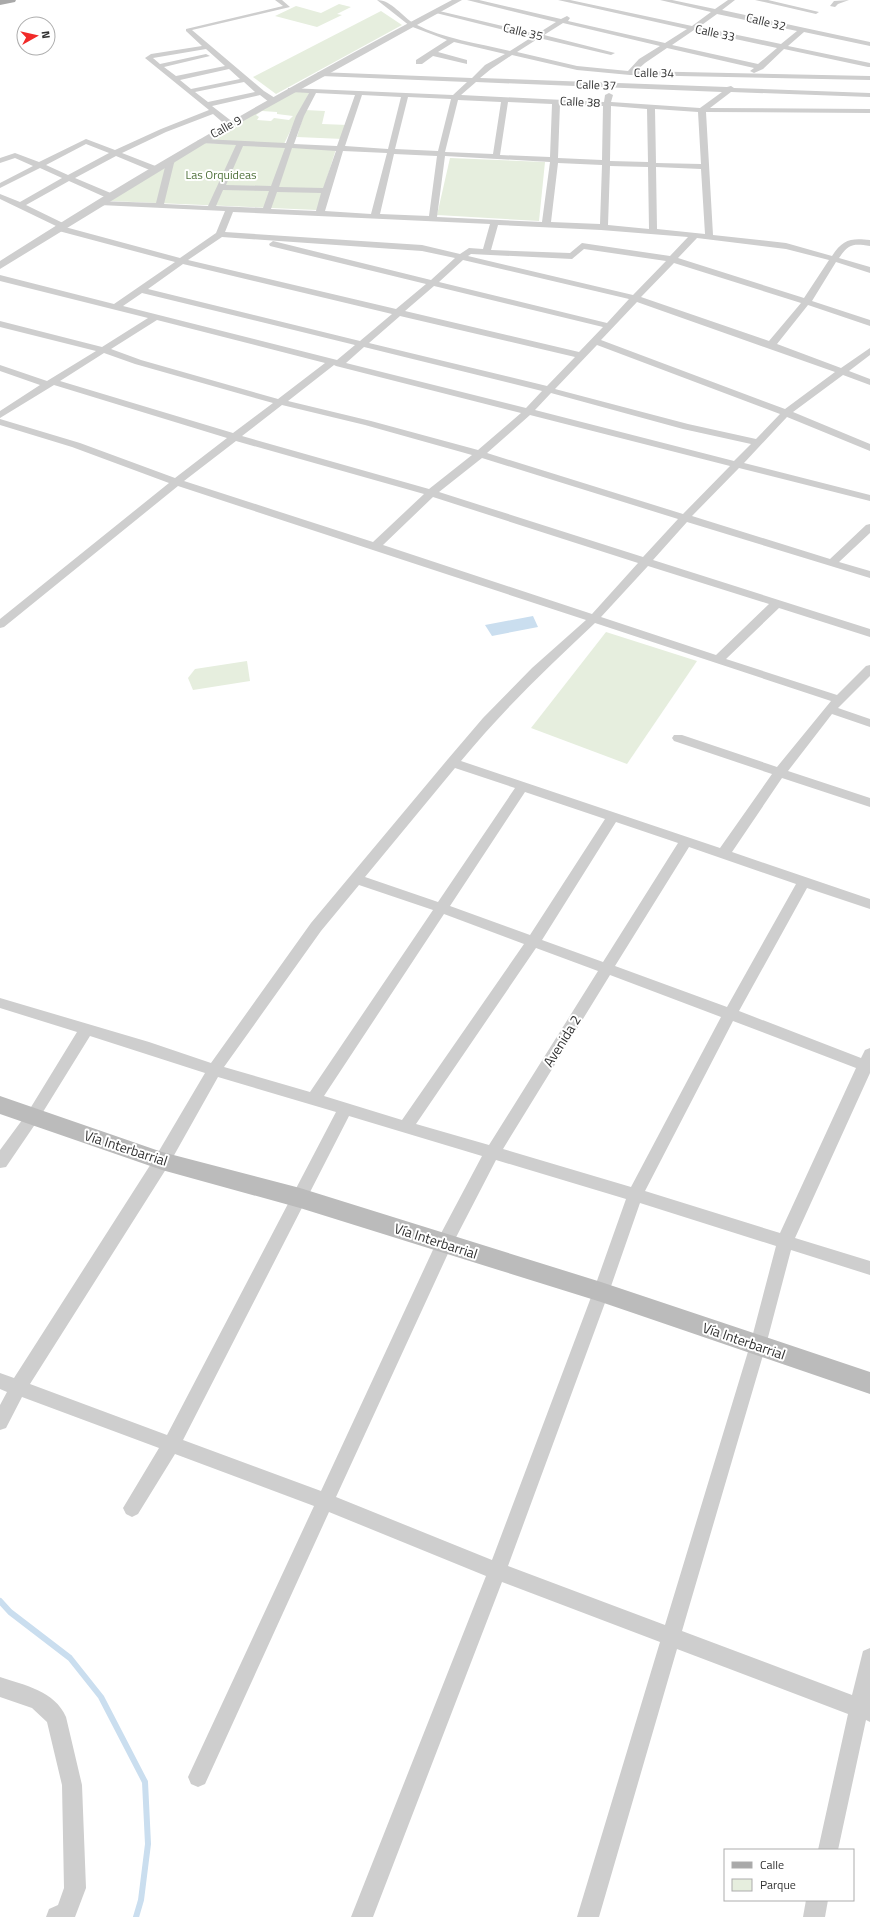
<svg xmlns="http://www.w3.org/2000/svg" width="870" height="1917" font-family="'Titillium Web',sans-serif">
<style>
.green{fill:#e6eede;fill-rule:evenodd}
.water{fill:#cadeef}
.lines{fill:none;stroke-linecap:round;stroke-linejoin:round}
.stream{stroke:#cadeef;stroke-width:6}
.minor{fill:#cecece;fill-rule:evenodd}
.tertiary{fill:#cecece;fill-rule:evenodd}
.secondary{fill:#bbb;fill-rule:evenodd}
.primary{fill:#a9a9a9;fill-rule:evenodd}
.labels{text-anchor:middle;stroke-width:4;stroke-linejoin:round;paint-order:stroke}
.far-street-label{font-size:12px;fill:#313131;stroke:#fff}
.far-park-label{font-size:12px;fill:#4f713a;stroke:#fff}
.street-label{font-size:14px;fill:#313131;stroke:#fff}
</style>
<rect width="100%" height="100%" fill="#fff"/>
<!-- green -->
<g class="green">
<path d="M339,4L351,7L337,14L342,15L317,27L275,16L296,6L321,13Z"/>
<path d="M381,11L402,25L276,94L253,77Z"/>
<path d="M290,91H310L283,146L204,141ZM262,111L277,112V114L293,116L289,120L274,118L271,121L257,120L259,117L256,115Z"/>
<path d="M305,110L325,111L322,124L348,125L343,139L297,137Z"/>
<path d="M205,143L336,149L317,210L110,201Z"/>
<path d="M450,158L545,162L539,221L437,215Z"/>
<path d="M606,632L697,661L627,764L531,728Z"/>
<path d="M247,661L250,681L193,690L188,678L195,669Z"/>
</g>
<!-- water -->
<path class="water" d="M533,616L538,627L492,636L485,625Z"/>
<g class="lines">
<!-- stream -->
<path class="stream" d="M0,1601L10,1612L70,1658L101,1697L145,1782L148,1844L141,1900L136,1917"/>
<!-- minor -->
<g class="minor">
<path d="M275,0H282L290,7L192,30L264,91L275,98V102H269L260,95L212,106L234,123V127H228L213,114L166,132L122,153L158,167V171H152L116,156L75,178L113,194V198H107L69,181L26,205L65,224V227L180,258L216,233L225,211L100,205L96,203L100,201L156,203L167,159L171,157L175,159L164,204L208,206L236,145L201,143L197,141L201,139L286,143L296,116L309,93L291,92H288V88L453,95L467,82L321,76L317,74L318,72L472,78L485,65L505,54L454,42L438,52L467,60V64L433,56L422,64H416V60L447,40L410,26L377,0C392,0 402,17 415,24C444,39 478,43 510,51L532,37L432,12L435,10L537,34L556,22L467,0H479L561,19L567,16L570,18L568,21L665,43L687,29L558,0H570L692,26L711,12L660,0H672L715,9L728,0H735L722,10L870,42V46L804,32L788,46L870,63V67H868L784,49L763,69L754,73L750,71L754,68L667,48L645,63L636,71L870,76V80L630,75L577,70L512,55L491,69L480,78L727,87L731,86L734,88L870,93V97L731,92L710,108L870,109V113L706,112L713,235L786,243L832,256C843,239 851,238 870,240V246C854,244 849,243 839,258L870,267V273L836,262L812,301L870,320V326L808,305L777,344L841,368L870,348V355L849,371L870,379V385L843,375L793,412L870,444V451L787,417L744,463L870,495V501L739,468L692,516L830,559L866,525L870,524V533L839,562L870,571V578L687,522L653,560L870,629V637L779,608L726,659L837,695L866,666L870,665V676L838,708L870,719V727L832,714L788,771L870,798V807L782,778L732,852L870,899V909L807,888L739,1011L861,1058L865,1050L870,1048V1073L795,1238L870,1261V1275L791,1250L766,1345L682,1631L852,1695L863,1651L870,1648V1722L866,1720L838,1850H818L848,1714L677,1649L599,1917H577L660,1642L502,1582L373,1917H351L486,1576L329,1512L205,1784L198,1787L191,1784L188,1777L314,1506L175,1454L138,1514L132,1517L126,1514L123,1508L159,1448L22,1397L6,1428L0,1430V1405L7,1392L0,1389V1373L14,1378L156,1156L205,1073L90,1036L38,1120L6,1167L0,1168V1150L28,1112L77,1032L0,1008V998L149,1042L211,1063L311,923L448,759L483,718L532,668L586,620L178,486L4,627L0,628V619L169,483L72,447L0,425V419L80,443L175,478L227,438L54,385L0,418V411L40,385L0,371V365L47,381L96,351L0,327V321L102,347L148,318L0,281V275L114,304L175,262L55,230L54,228L56,226L0,199V194L20,202L62,178L40,168L0,188V183L33,166L15,158L0,163V158L15,153L39,162L86,139L115,150L161,129L209,110L145,58L151,54L202,46L186,31V29L283,6ZM717,14L797,31L781,44L699,27ZM563,23L660,46L639,59L628,71L577,66L517,52L539,38L611,55L615,53L544,35ZM694,30L777,48L758,64L672,45ZM206,49L225,66L176,76L164,67L210,56L206,54L160,64L153,58ZM229,69L240,79L191,89L180,80ZM244,82L255,92L208,102L195,92ZM476,82L722,92L700,108L611,102L613,95L609,93L605,95L604,102L461,95ZM316,93L355,95L337,146L294,144L304,116ZM362,95L401,97L388,149L345,146ZM408,97L451,99L438,151L395,149ZM458,100L501,102L493,154L445,152ZM508,102L552,104L550,157L500,155ZM560,104L603,106L602,160L558,158ZM611,106L647,109L648,162L610,161ZM655,109L698,112L701,164L656,163ZM86,144L109,153L68,175L46,165ZM243,146L285,148L271,186L226,185ZM292,148L336,151L323,188L279,187ZM343,151L387,153L371,214L325,211ZM394,154L437,156L429,216L380,214ZM445,156L550,162L542,222L437,217ZM558,163L602,165L600,224L551,222ZM610,166L648,167L649,229L608,225ZM656,167L701,169L705,234L657,229ZM223,190L269,191L263,208L216,206ZM277,192L321,193L316,211L271,209ZM233,212L490,224L483,249L469,248L460,254L422,245L225,232ZM498,225L601,230L688,237L670,256L582,243L570,253L491,250ZM222,237L422,251L455,258L431,280L273,241L269,244L270,246L426,284L396,309L188,260ZM697,238L786,249L829,260L804,298L678,258ZM584,249L666,261L633,295L468,256L471,254L572,259ZM463,260L629,299L607,323L439,282ZM674,263L801,303L769,341L641,297ZM183,264L392,314L360,341L148,289ZM434,286L603,327L579,352L405,311ZM142,293L355,345L337,360L123,306ZM637,302L835,372L785,409L601,340ZM400,316L575,357L547,386L369,343ZM157,320L325,363L278,399L141,360L111,349ZM597,345L780,414L756,439L688,424L555,389ZM364,347L542,391L526,408L346,363ZM104,353L135,364L273,403L233,433L60,381ZM334,365L336,366L521,413L478,450L371,421L288,401ZM551,393L683,429L751,444L734,461L535,410ZM282,405L365,425L472,455L429,489L242,436ZM530,415L730,466L683,514L487,453ZM236,441L424,494L373,542L184,481ZM482,458L678,519L643,557L439,492ZM433,497L638,563L592,614L383,545ZM648,566L769,604L716,655L601,617ZM595,623L831,701L777,767L682,735H674L672,738L674,741L772,774L720,848L461,761C502,711 548,667 595,623ZM455,768L515,788L438,902L365,877ZM525,792L605,819L530,935L450,906ZM616,822L678,843L603,962L542,940ZM689,847L796,884L727,1007L615,966ZM359,885L433,910L310,1092L224,1067L321,931ZM444,914L524,944L402,1120L324,1096ZM536,948L598,971L489,1145L416,1124ZM610,975L721,1017L631,1187L503,1149ZM733,1021L856,1068L780,1233L645,1191ZM218,1077L336,1112L167,1435L30,1384L168,1166ZM349,1116L482,1156L438,1239L321,1491L183,1440ZM496,1160L626,1199L593,1292L492,1560L336,1497L451,1247ZM640,1203L776,1246L750,1345L665,1625L508,1566L609,1292Z"/>
<path d="M755,0H768L819,12L816,14Z"/>
<path d="M849,0L838,4L835,7L830,6L834,1Z"/>
<path d="M0,1677C24,1685 55,1691 66,1717L82,1785L86,1888L75,1917H46L49,1909L58,1905L64,1888L62,1785L47,1722L32,1708L0,1697Z"/>
<path d="M806,1900H828L825,1917H803Z"/>
</g>
<!-- tertiary -->
<path class="tertiary" d="M452,0H462L229,129L0,269V261C147,167 298,81 452,0Z"/>
<!-- secondary -->
<path class="secondary" d="M0,1096L162,1152L300,1188L601,1282L870,1372V1394L601,1302L300,1208L162,1170L0,1114Z"/>
<!-- primary -->
<path class="primary" d="M0,0H16L15,2L0,5Z"/>
</g>
<g class="labels">
<!-- far-street labels -->
<g class="far-street-label">
<text transform="translate(766 22) rotate(13)" y="4">Calle 32</text>
<text transform="translate(523 32) rotate(13)" y="4">Calle 35</text>
<text transform="translate(715 33) rotate(12)" y="4">Calle 33</text>
<text transform="translate(654 73) rotate(1)" y="4">Calle 34</text>
<text transform="translate(596 85) rotate(2)" y="4">Calle 37</text>
<text transform="translate(580 102) rotate(3)" y="4">Calle 38</text>
<text transform="translate(226 127) rotate(-29)" y="4">Calle 9</text>
</g>
<!-- far-park labels -->
<g class="far-park-label">
<text x="221" y="179">Las Orquideas</text>
</g>
<!-- street labels -->
<g class="street-label">
<text transform="translate(562 1041) rotate(-58)" y="5">Avenida 2</text>
<text transform="translate(126 1148) rotate(18)" y="5">Vía Interbarrial</text>
<text transform="translate(436 1241) rotate(18)" y="5">Vía Interbarrial</text>
<text transform="translate(744 1341) rotate(19)" y="5">Vía Interbarrial</text>
</g>
</g>
<!-- legend -->
<rect x="724" y="1849" width="130" height="52" fill="#ffffff" stroke="#adadad"/>
<rect x="732" y="1862" width="20" height="6" fill="#a9a9a9" stroke="#adadad"/>
<text x="760" y="1869" font-size="12" fill="#313131">Calle</text>
<rect x="732" y="1879" width="20" height="12" fill="#e6eede" stroke="#adadad"/>
<text x="760" y="1889" font-size="12" fill="#313131">Parque</text>
<!-- north arrow -->
<g transform="translate(36 36) rotate(82)"><circle r="19" fill="#ffffff" stroke="#adadad"/>
<path d="M0-3L7 15L0 10L-7 15Z" fill="#f12a29"/>
<text y="-6" font-size="11" font-weight="bold" text-anchor="middle" fill="#313131">N</text>
</g>
</svg>
